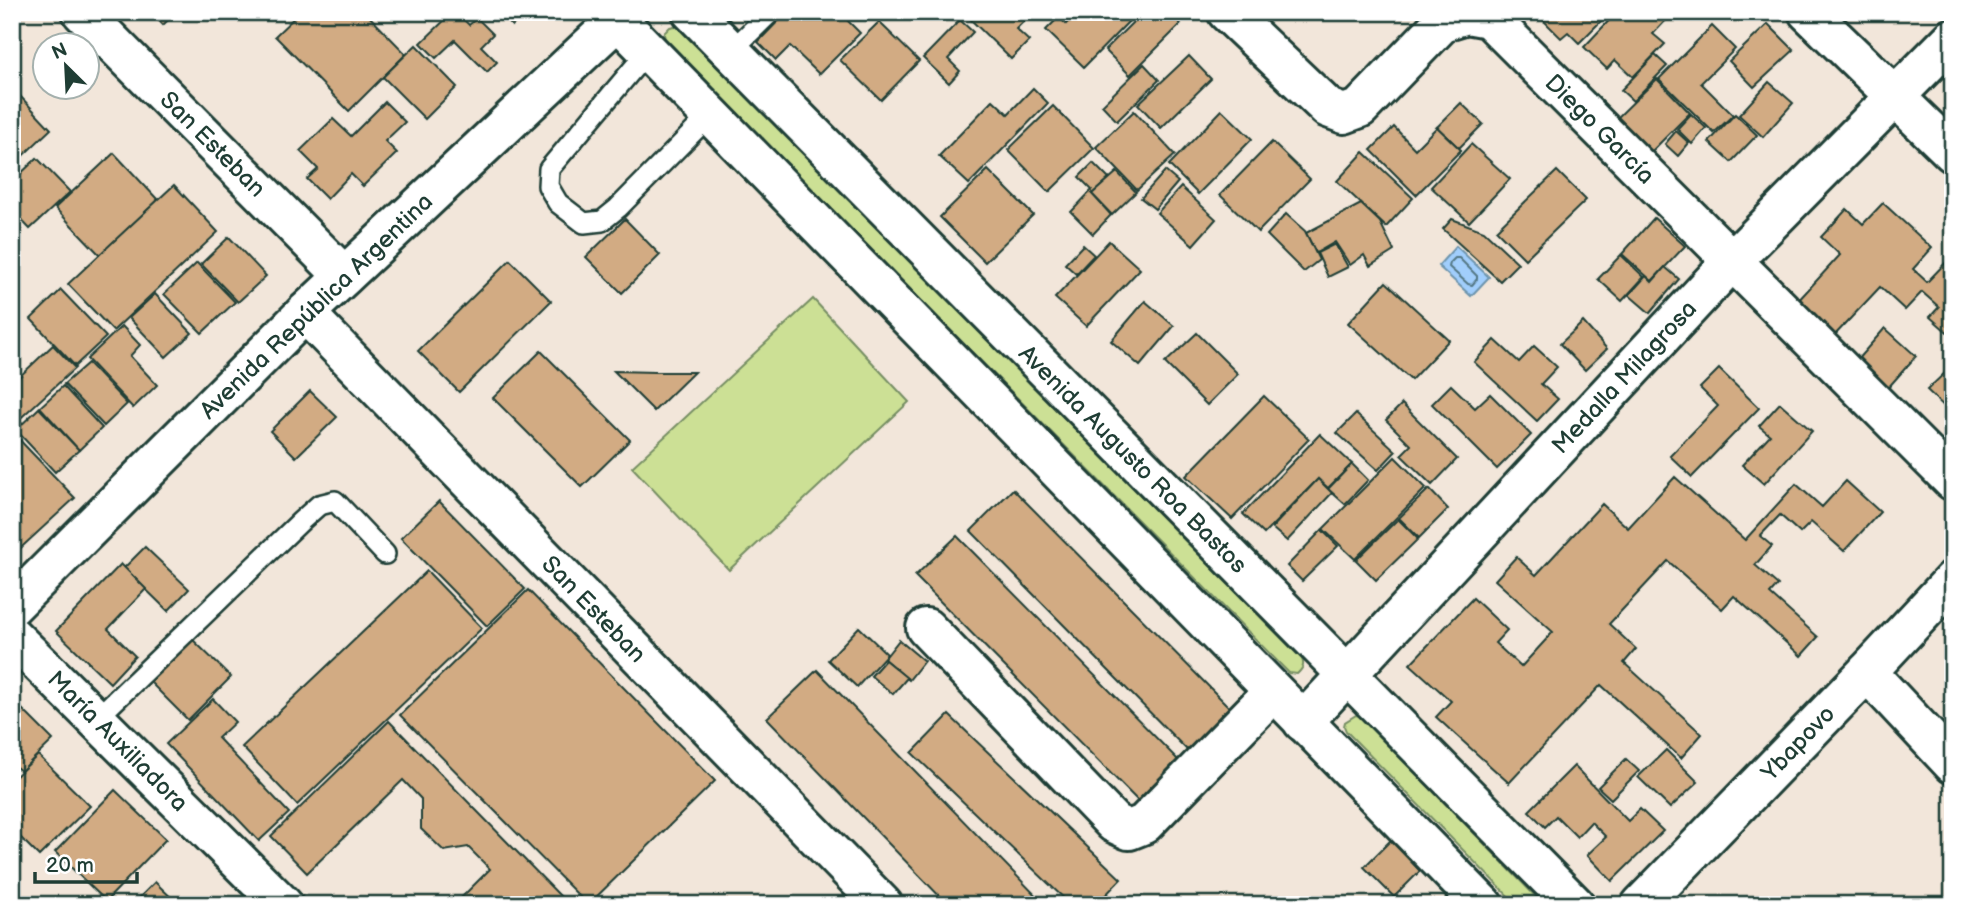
<svg xmlns="http://www.w3.org/2000/svg" width="1965" height="917" font-family="'Balsamiq Sans',sans-serif">
<style>
.green{fill:#cce095;stroke:#768e64;stroke-width:2}
.water{fill:#a1cefc;stroke:#6d94ac;stroke-width:2}
.lines{fill:none;stroke-linecap:round;stroke-linejoin:round}
.shore{stroke:#537784;stroke-width:2}
.building{fill:#d2ab83;stroke:#1f3d34;stroke-width:2}
.service-casing{stroke:#1f3d34;stroke-width:24}
.minor-casing{stroke:#1f3d34;stroke-width:44}
.secondary-casing{stroke:#1f3d34;stroke-width:44}
.service{stroke:#fff;stroke-width:19}
.minor{stroke:#fff;stroke-width:38}
.secondary{stroke:#fff;stroke-width:38}
.labels{text-anchor:middle;stroke-width:5;stroke-linejoin:round;paint-order:stroke}
.street-label{font-size:24px;fill:#1f3d34;stroke:#fff}
</style>
<rect width="100%" height="100%" fill="#f2e6da"/>
<filter id="ink" filterUnits="userSpaceOnUse"><feTurbulence type="fractalNoise" baseFrequency=".0143" numOctaves="2"/><feDisplacementMap in="SourceGraphic" scale="14" xChannelSelector="R" yChannelSelector="G"/><feConvolveMatrix kernelMatrix="1 2 1 2 8 2 1 2 1" color-interpolation-filters="sRGB"/></filter>
<g filter="url(#ink)">
<!-- green -->
<g class="green">
<path d="M674,26L679,27L1302,659C1305,666 1302,669 1297,674L1289,673L665,41L664,33L670,27Z"/>
<path d="M813,299L909,402L729,570L632,467Z"/>
<path d="M1356,715L1360,716L1544,905H1517L1346,731L1344,726L1345,722Z"/>
</g>
<!-- water -->
<path class="water" d="M1456,246L1489,277L1471,296L1438,266Z"/>
<g class="lines">
<!-- shore -->
<path class="shore" d="M1455,258H1459L1477,276V279L1472,285L1468,284L1449,267L1450,263Z"/>
</g>
<!-- building -->
<g class="building">
<path d="M151,12H176L163,25Z"/>
<path d="M300,12H365L406,54L349,111L275,36Z"/>
<path d="M453,12H456L469,25L477,18L493,34L481,46L497,62L487,72L455,40L436,58L421,43Z"/>
<path d="M499,12H526L512,26Z"/>
<path d="M787,12H839L860,33L819,74L790,46L776,60L758,42Z"/>
<path d="M971,12H1033L1016,29L1029,41L1011,59L967,16Z"/>
<path d="M1078,12H1128L1133,17L1084,67L1046,30L1059,17L1066,24Z"/>
<path d="M1143,12H1168L1181,24L1130,75L1105,50Z"/>
<path d="M1535,12H1610L1579,43L1568,32L1561,38Z"/>
<path d="M1617,12H1664L1669,17L1653,34L1665,44L1633,77L1615,60L1607,69L1584,47Z"/>
<path d="M960,20L973,32L948,59L960,71L949,83L923,58Z"/>
<path d="M879,22L919,61L881,100L840,60Z"/>
<path d="M1768,24L1794,50L1754,87L1729,61Z"/>
<path d="M1712,26L1735,49L1701,83L1733,115L1714,133L1659,79Z"/>
<path d="M416,45L457,87L425,119L383,77Z"/>
<path d="M1655,55L1667,66L1633,101L1621,90Z"/>
<path d="M1189,56L1211,79L1161,128L1138,104Z"/>
<path d="M1144,64L1159,80L1117,121L1102,105Z"/>
<path d="M1657,79L1690,113L1649,154L1615,120Z"/>
<path d="M1769,82L1793,103L1763,137L1739,115Z"/>
<path d="M1033,88L1048,103L969,184L939,156L993,100L1008,114Z"/>
<path d="M19,95L51,129L12,166V101Z"/>
<path d="M385,102L405,122L385,141L397,153L363,186L351,174L327,199L307,179L318,169L300,151L333,119L351,136Z"/>
<path d="M1461,103L1483,124L1459,148L1437,127Z"/>
<path d="M1053,106L1094,148L1049,192L1008,150Z"/>
<path d="M1222,110L1252,139L1198,194L1169,165Z"/>
<path d="M1134,111L1175,155L1137,190L1096,147Z"/>
<path d="M1691,114L1706,128L1692,144L1677,129Z"/>
<path d="M1735,114L1757,135L1731,162L1709,142Z"/>
<path d="M1394,127L1415,149L1437,127L1461,150L1416,195L1371,150Z"/>
<path d="M1676,131L1689,143L1678,156L1665,144Z"/>
<path d="M1272,142L1310,179L1258,232L1220,195Z"/>
<path d="M1471,144L1510,179L1469,222L1431,187Z"/>
<path d="M1364,152L1413,198L1386,227L1337,181Z"/>
<path d="M114,153L158,200L100,255L55,208Z"/>
<path d="M37,158L70,192L30,229L12,210V182Z"/>
<path d="M1093,163L1109,179L1092,194L1111,215L1093,234L1071,212L1092,190L1079,177Z"/>
<path d="M988,170L1033,215L985,262L940,217Z"/>
<path d="M1165,171L1178,182L1155,209L1141,198Z"/>
<path d="M1557,171L1586,200L1525,259L1496,230Z"/>
<path d="M1117,172L1136,192L1112,215L1092,194Z"/>
<path d="M174,185L218,232L113,331L68,284Z"/>
<path d="M1181,187L1216,219L1193,245L1157,213Z"/>
<path d="M1883,203L1932,248L1913,269L1927,282L1953,255V326L1947,332L1930,317L1939,307L1922,292L1905,310L1880,287L1833,337L1796,303L1840,255L1821,237L1847,209L1863,224Z"/>
<path d="M1361,204L1380,222L1394,251L1370,266L1364,255L1350,265L1335,242L1316,253L1306,233Z"/>
<path d="M1286,214L1305,231L1319,260L1304,272L1267,235Z"/>
<path d="M1654,218L1685,246L1652,281L1622,254Z"/>
<path d="M625,219L660,255L622,293L586,257Z"/>
<path d="M1452,219L1484,231L1518,263L1500,281L1443,229Z"/>
<path d="M229,237L266,276L238,302L201,264Z"/>
<path d="M1109,241L1140,269L1086,326L1055,298Z"/>
<path d="M1335,244L1348,267L1328,277L1317,253Z"/>
<path d="M1083,245L1094,255L1076,274L1065,264Z"/>
<path d="M1621,255L1644,277L1622,301L1598,279Z"/>
<path d="M510,260L551,301L459,392L418,351Z"/>
<path d="M197,263L235,302L202,333L164,294Z"/>
<path d="M1665,267L1679,279L1650,313L1629,295L1646,276L1652,282Z"/>
<path d="M1386,282L1449,340L1411,380L1348,323Z"/>
<path d="M61,290L106,337L75,366L31,319Z"/>
<path d="M155,294L192,333L166,357L129,318Z"/>
<path d="M1145,301L1174,326L1140,366L1111,341Z"/>
<path d="M1583,322L1607,349L1585,370L1560,344Z"/>
<path d="M122,326L140,345L130,356L157,385L133,408L87,359Z"/>
<path d="M1885,328L1916,356L1887,389L1856,361Z"/>
<path d="M1197,333L1238,374L1207,405L1165,363Z"/>
<path d="M1495,340L1519,362L1534,346L1557,367L1541,384L1558,399L1537,421L1474,362Z"/>
<path d="M53,345L75,368L12,426V375L17,379Z"/>
<path d="M541,351L630,440L582,487L493,398Z"/>
<path d="M88,363L127,404L104,426L64,384Z"/>
<path d="M1953,365V415L1927,390Z"/>
<path d="M1719,369L1759,408L1692,477L1670,456L1718,406L1700,388Z"/>
<path d="M614,371L655,372H694L654,411Z"/>
<path d="M1451,385L1475,408L1490,394L1531,435L1497,469L1432,404Z"/>
<path d="M63,386L102,428L79,450L40,407Z"/>
<path d="M310,391L337,417L296,457L270,431Z"/>
<path d="M1264,396L1309,439L1232,519L1186,476Z"/>
<path d="M1780,403L1812,431L1764,484L1742,465L1770,435L1759,426Z"/>
<path d="M1402,404L1457,459L1432,485L1401,455L1411,445L1386,420Z"/>
<path d="M39,408L79,450L55,472L16,430Z"/>
<path d="M1356,414L1396,451L1378,470L1337,433Z"/>
<path d="M12,432L75,498L12,556Z"/>
<path d="M1320,434L1352,464L1328,488L1318,479L1264,534L1243,514Z"/>
<path d="M1395,457L1426,488L1355,559L1323,529Z"/>
<path d="M1352,464L1368,480L1345,504L1328,489Z"/>
<path d="M1675,477L1745,540L1796,484L1822,507L1846,481L1880,512L1844,551L1811,522L1800,533L1780,515L1760,536L1772,546L1755,565L1778,585L1770,594L1818,637L1801,656L1734,596L1722,609L1668,561L1609,624L1636,649L1624,663L1702,734L1681,758L1601,685L1509,783L1436,717L1451,701L1410,664L1473,598L1507,630L1495,643L1521,667L1553,632L1495,580L1516,557L1536,575L1602,504L1628,528Z"/>
<path d="M1318,479L1332,493L1287,541L1272,528Z"/>
<path d="M1013,489L1233,711L1190,753L971,531Z"/>
<path d="M1429,489L1448,509L1419,538L1399,518Z"/>
<path d="M439,501L525,589L487,626L401,538Z"/>
<path d="M1398,519L1418,539L1376,580L1356,560Z"/>
<path d="M1322,530L1338,546L1302,581L1287,566Z"/>
<path d="M957,536L1185,767L1144,807L915,576Z"/>
<path d="M145,547L189,589L168,611L124,568Z"/>
<path d="M121,564L146,589L108,629L135,656L110,683L56,631Z"/>
<path d="M427,571L482,628L297,805L242,747Z"/>
<path d="M528,590L715,781L588,905L400,715Z"/>
<path d="M859,627L887,654L857,687L828,660Z"/>
<path d="M188,635L231,677L188,720L146,678Z"/>
<path d="M899,640L924,661L909,680L884,659Z"/>
<path d="M885,660L907,678L893,694L871,676Z"/>
<path d="M817,670L1045,905H948L767,718Z"/>
<path d="M213,699L235,722L218,738L289,813L259,841L166,744Z"/>
<path d="M16,703L53,740L21,771L16,767L12,771V706Z"/>
<path d="M949,715L1121,879L1096,905H1071L912,753Z"/>
<path d="M389,721L564,900L559,905H454L490,869L468,847L444,851L421,829V799L403,780L307,873L271,836Z"/>
<path d="M1666,750L1698,782L1670,808L1638,777Z"/>
<path d="M38,755L90,806L39,856L12,829V780Z"/>
<path d="M1626,759L1639,771L1611,799L1598,787Z"/>
<path d="M1574,766L1628,821L1640,809L1663,831L1612,881L1587,855L1606,837L1591,822L1577,837L1556,816L1545,827L1529,811Z"/>
<path d="M115,790L166,839L106,901L55,852Z"/>
<path d="M1391,840L1420,871L1394,897L1364,867Z"/>
<path d="M155,882L179,905H132Z"/>
</g>
<g class="lines">
<!-- service casing -->
<g class="service-casing">
<g id="service">
<path d="M648,51L549,169L548,186L558,203L584,223L602,221L618,208L710,115"/>
<path d="M731,51L771,12"/>
<path d="M96,719L301,521L319,505L335,501L385,554"/>
</g>
</g>
<!-- minor casing -->
<g class="minor-casing">
<g id="minor">
<path d="M82,12L344,276"/>
<path d="M1227,12L1328,108L1344,114L1360,108L1444,21L1467,14L1489,18L1953,481"/>
<path d="M1808,12L1953,153"/>
<path d="M305,313L883,905"/>
<path d="M926,628L1114,823L1129,830L1144,824L1273,692"/>
<path d="M12,636L283,905"/>
<path d="M1867,672L1953,764"/>
<path d="M1303,722L1732,261L1953,38"/>
<path d="M1641,905L1867,672L1953,580"/>
</g>
</g>
<!-- secondary casing -->
<g class="secondary-casing">
<g id="secondary">
<path d="M610,12L1483,905"/>
<path d="M692,12L1575,905"/>
<path d="M12,606L305,313L626,12"/>
</g>
</g>
<!-- service -->
<use href="#service" class="service"/>
<!-- minor -->
<use href="#minor" class="minor"/>
<!-- secondary -->
<use href="#secondary" class="secondary"/>
</g>
</g>
<g class="labels">
<!-- street labels -->
<g class="street-label">
<text transform="translate(1600 129) rotate(45)" y="8">Diego García</text>
<text transform="translate(213 144) rotate(45)" y="8">San Esteban</text>
<text transform="translate(316 306) rotate(-44)" y="8">Avenida República Argentina</text>
<text transform="translate(1624 377) rotate(-47)" y="8">Medalla Milagrosa</text>
<text transform="translate(1133 459) rotate(45)" y="8">Avenida Augusto Roa Bastos</text>
<text transform="translate(594 609) rotate(46)" y="8">San Esteban</text>
<text transform="translate(118 741) rotate(45)" y="8">María Auxiliadora</text>
<text transform="translate(1798 743) rotate(-46)" y="8">Ybapovo</text>
</g>
</g>
<!-- margin -->
<rect width="1965" height="917" fill="none" stroke="#fff" stroke-width="42"/>
<rect x="21" y="21" width="1923" height="875" fill="none" stroke="#1f3d34" stroke-width="2.5" filter="url(#ink)"/>
<!-- north arrow -->
<g transform="translate(66 66) rotate(336)"><circle r="33" fill="#ffffff" stroke="#a5b1ae" stroke-width="2"/>
<path d="M0-5L12 26L0 18L-12 26Z" fill="#1f3d34"/>
<text y="-10" font-size="19" font-weight="bold" text-anchor="middle" fill="#1f3d34">N</text>
</g>
<!-- scale -->
<path d="M35 872v10h102v-10" fill="none" stroke="#1f3d34" stroke-width="3.5"/>
<text x="46" y="872" font-size="21" fill="#1f3d34" stroke="#ffffff" stroke-width="5" paint-order="stroke">20 m</text>
</svg>
